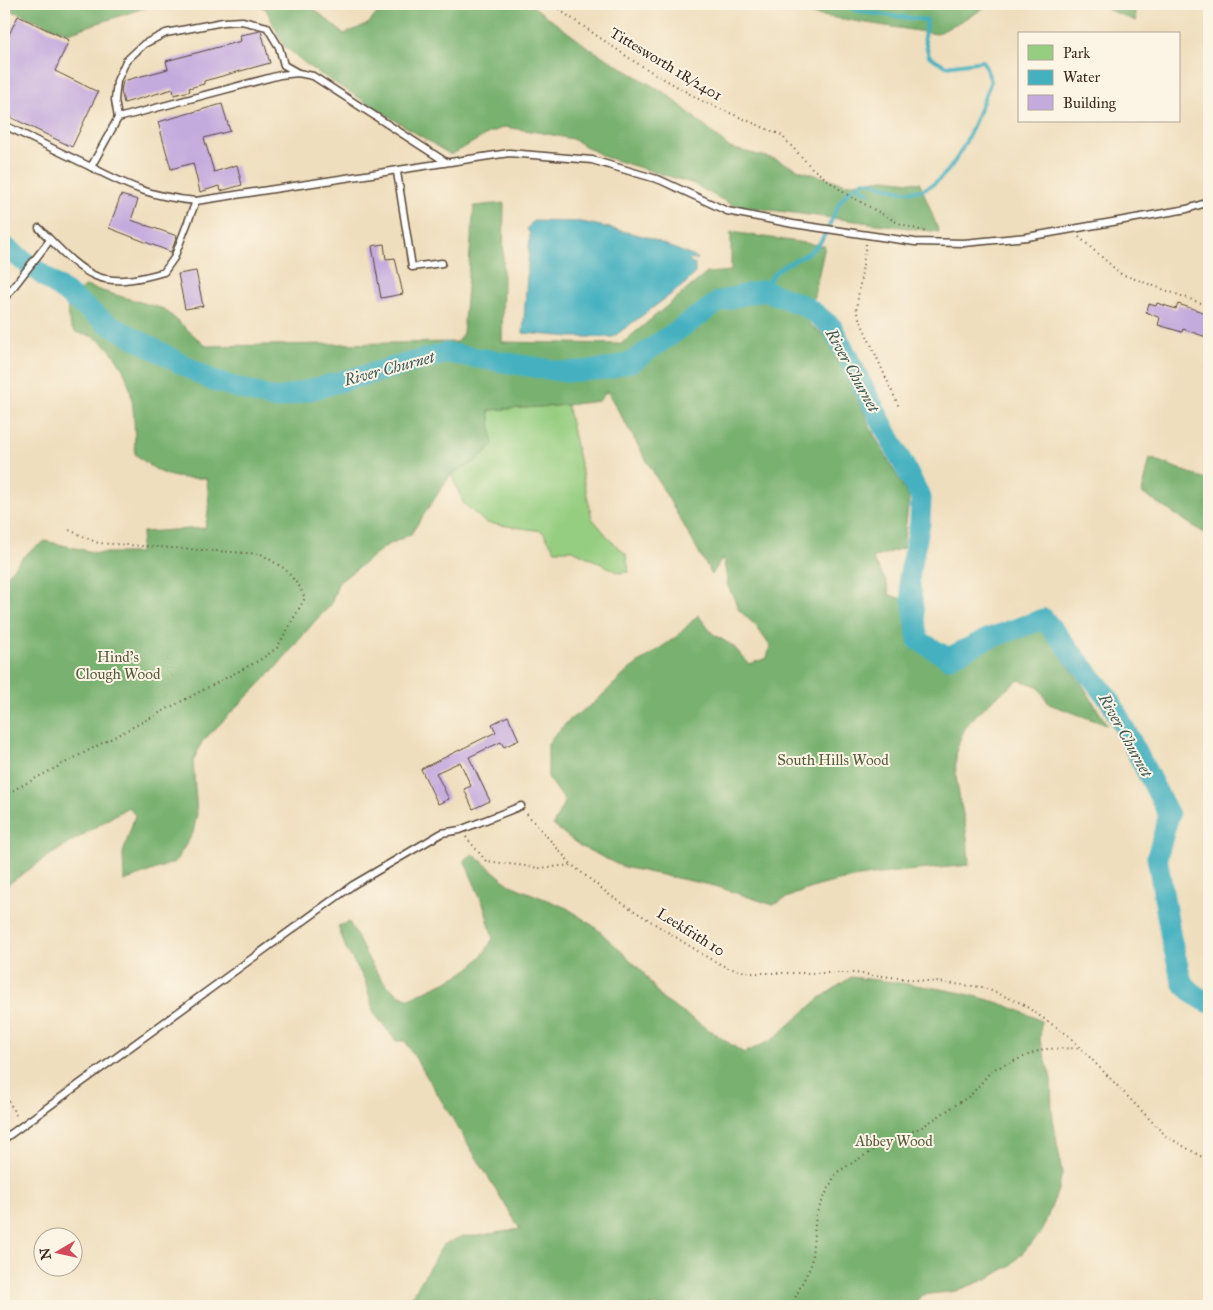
<svg xmlns="http://www.w3.org/2000/svg" width="1213" height="1310" font-family="'IM FELL Great Primer',serif">
<style>
.green{fill:#96ce81;stroke:#687c50}
.forest{fill:#78b16f;stroke:#5a6e46}
.water{fill:#44b1c0;stroke:#406e6f}
.lines{fill:none;stroke-linecap:round;stroke-linejoin:round}
.stream{stroke:#44b1c0;stroke-width:4}
.river{stroke:#44b1c0;stroke-width:21}
.building{fill:#c4abde}
.lane-casing{stroke:#564536;stroke-width:9}
.path{stroke:#564536;stroke-width:2;stroke-dasharray:1 4;stroke-linecap:butt}
.lane{stroke:#fff;stroke-width:6}
.labels{text-anchor:middle;stroke-width:4;stroke-linejoin:round;paint-order:stroke}
.street-label{font-size:15px;fill:#3b2a1e;stroke:#fcf5e5}
.park-label{font-size:15px;fill:#565b3c;stroke:#fcf5e5}
.water-label{font-size:16px;font-style:italic;fill:#3e5957;stroke:#fcf5e5}
</style>
<rect width="100%" height="100%" fill="#fcf5e5"/>
<filter id="ink" filterUnits="userSpaceOnUse"><feTurbulence type="fractalNoise" baseFrequency=".02" numOctaves="2"/><feDisplacementMap in="SourceGraphic" scale="10" xChannelSelector="R" yChannelSelector="G"/><feConvolveMatrix kernelMatrix="1 2 1 2 8 2 1 2 1" color-interpolation-filters="sRGB"/></filter>
<filter id="wash" filterUnits="userSpaceOnUse"><feTurbulence type="fractalNoise" baseFrequency=".0096" numOctaves="4" result="noise"/><feDisplacementMap in="SourceGraphic" scale="20" xChannelSelector="R" yChannelSelector="G"/><feGaussianBlur stdDeviation="1.12" result="paint"/><feColorMatrix in="noise" values="0 0 0 0 0 0 0 0 0 0 0 0 0 0 0 0 0 1.4 0 .05"/><feComposite in="paint" operator="in"/></filter>
<g filter="url(#wash)">
<rect width="100%" height="100%" fill="#efdebd"/>
<!-- green -->
<path class="green" d="M567,405L592,518L612,542L626,554L629,572L620,573L573,550H555L542,531L486,523L464,504L451,474L476,461L489,410Z"/>
<!-- forest -->
<g class="forest">
<path d="M4,4H156L68,33L10,10L4,12Z"/>
<path d="M256,4H312L313,8L344,34L368,24L385,4H530L589,48L668,95L730,148L775,159L802,171L846,184L884,179L920,183L939,232L732,205L691,183L605,157L572,139L543,133L505,127L489,133L451,155L311,68L284,46L266,9Z"/>
<path d="M746,4H992L937,34Z"/>
<path d="M1106,4H1134L1136,21L1109,10Z"/>
<path d="M504,203L502,342L621,344L707,273L731,271V232L825,246L808,323L828,338L849,376L872,431L909,498L903,548L872,558L886,581L890,595L902,599L912,640L947,661L991,641L992,646L1042,630L1082,684L1107,725L1049,704L1038,686L1019,680C1000,694 978,709 965,729C946,761 961,797 966,830C968,841 968,853 969,865C906,872 828,873 773,905L715,886L623,867L580,846L553,825L565,801L548,777V743L569,720L594,703L630,669L676,637L698,615L713,634L733,646L749,664L767,658L770,646L756,626L739,610L728,586L723,557L712,575L607,391L599,401L556,406L489,410L493,445L476,461L451,474L411,534L386,546L338,583L331,605L315,621L273,671L202,742L193,762L197,814L193,833L175,862L124,881L123,853L135,815L128,807L50,855L4,887V578L26,554L45,541L97,553H139L143,532L205,528C209,512 210,494 206,478C170,479 163,477 135,454C134,414 136,372 103,343C80,324 70,348 67,303L85,286L164,309L206,346L457,342L463,333L474,206Z"/>
<path d="M1150,458L1203,478H1209V536L1142,493Z"/>
<path d="M473,854L510,885L567,908L595,927L642,971L662,999L744,1053L772,1040L819,999L851,977C914,985 984,990 1041,1021L1040,1041L1051,1078L1052,1112L1062,1173L1058,1190L1041,1233L1011,1265L989,1278L956,1291L922,1295L912,1306H406L443,1245L463,1236H477L520,1229L405,1041H396L374,1013L365,980L346,949L338,926L349,922C365,949 377,989 410,999C445,979 474,977 493,938L484,906L464,860Z"/>
</g>
<!-- water -->
<path class="water" d="M533,221L582,222L601,226L647,237L697,258V260L691,259L689,262L695,265V273L685,284L613,337H572L523,333L530,234L527,229Z"/>
<g class="lines">
<!-- stream -->
<g class="stream">
<path d="M857,186L869,193"/>
<path d="M764,290C778,258 797,266 818,245C831,230 834,205 848,192C853,187 859,184 864,181C881,183 898,194 916,191C957,185 977,114 991,81L983,61L946,66L929,56L924,37L927,20L861,12L844,4"/>
</g>
<!-- river -->
<path class="river" d="M4,246L105,322L211,380L276,399L447,353L565,372L608,369L633,361L720,301L764,290L807,307L832,327L921,498L920,523L909,578L918,640L948,658L987,639L1044,619L1110,700L1169,815L1157,857L1171,938L1182,982L1195,995L1209,1003"/>
</g>
<g id="blocks">
<!-- building -->
<g class="building">
<path d="M18,16L69,40L55,71L98,92L72,147L4,114V45Z"/>
<path d="M261,31L270,63L204,81V84L189,88L190,91L174,95L173,89L124,103L121,91L123,81L168,69L166,61L241,41L240,35Z"/>
<path d="M222,104L230,131L204,138L214,172L237,165L242,185L221,191L219,186L200,192L193,163L171,169L158,122Z"/>
<path d="M121,195L138,200L131,220L177,236L171,252L109,228Z"/>
<path d="M384,244L386,259L395,258L403,294L381,298L372,246Z"/>
<path d="M196,271L203,306L185,309L178,274Z"/>
<path d="M1157,303L1176,309L1178,304L1209,314V338L1183,329L1182,332L1158,325L1160,318L1146,312L1149,304L1156,306Z"/>
<path d="M508,716L519,740L504,747L501,742L469,757L490,801L473,809L464,789L471,786L460,762L436,773L449,799L438,804L421,769L496,732L492,724Z"/>
</g>
</g>
</g>
<g filter="url(#ink)">
<use href="#blocks" fill-opacity="0" stroke="#564536" stroke-width="1"/>
<g class="lines">
<!-- lane casing -->
<g class="lane-casing">
<g id="lane">
<path d="M118,118L280,75L298,73L313,76L446,162"/>
<path d="M4,125L91,167"/>
<path d="M397,172L412,267L442,263"/>
<path d="M196,201C152,197 130,187 91,167L118,118L115,100L117,81L126,61L144,44L166,33L223,22L242,21L267,27L279,47L284,65L298,73"/>
<path d="M39,228C85,275 97,292 164,272L174,258L196,201L509,153L592,160L660,180L727,211L793,224L915,242L964,243L1027,237L1187,209L1209,202"/>
<path d="M4,299L50,240"/>
<path d="M4,1139L353,885L442,833L460,830L521,806"/>
</g>
</g>
<!-- path -->
<g class="path">
<path d="M551,4L635,62L702,101L781,135L812,168L843,192L898,223L926,232"/>
<path d="M1079,237L1121,274L1209,306"/>
<path d="M866,244L856,311L899,407"/>
<path d="M4,795L260,660L277,648L305,598L299,586L285,569L261,554L98,543L69,530"/>
<path d="M527,814L572,865L611,896L710,959L728,968L751,973H854L982,987L1021,1003L1069,1036L1166,1136L1209,1161"/>
<path d="M466,837L486,861L540,868L572,865"/>
<path d="M4,1092L17,1117"/>
<path d="M791,1306L811,1265L816,1214L836,1173L880,1146L922,1127L971,1095L992,1070L1043,1049L1081,1048"/>
</g>
<!-- lane -->
<use href="#lane" class="lane"/>
</g>
</g>
<g class="labels">
<!-- street labels -->
<g class="street-label">
<text transform="translate(666 64) rotate(31)" y="5">Tittesworth 1R/2401</text>
<text transform="translate(691 932) rotate(32)" y="5">Leekfrith 10</text>
</g>
<!-- park labels -->
<g class="park-label">
<text x="118" y="662">Hind's<tspan x="118" dy="17">Clough Wood</tspan></text>
<text x="833" y="765">South Hills Wood</text>
<text x="894" y="1146">Abbey Wood</text>
</g>
<!-- water labels -->
<g class="water-label">
<text transform="translate(389 368) rotate(-15)" y="6">River Churnet</text>
<text transform="translate(853 370) rotate(61)" y="6">River Churnet</text>
<text transform="translate(1126 735) rotate(61)" y="6">River Churnet</text>
</g>
</g>
<!-- margin -->
<rect width="1213" height="1310" fill="none" stroke="#fcf5e5" stroke-width="20"/>
<!-- legend -->
<rect x="1018" y="32" width="162" height="90" fill="#fcf5e5" stroke="#afa495"/>
<rect x="1028" y="45" width="25" height="15" fill="#96ce81" stroke="#afa495"/>
<text x="1063" y="58" font-size="15" fill="#3b2a1e">Park</text>
<rect x="1028" y="70" width="25" height="15" fill="#44b1c0" stroke="#afa495"/>
<text x="1063" y="82" font-size="15" fill="#3b2a1e">Water</text>
<rect x="1028" y="95" width="25" height="15" fill="#c4abde" stroke="#afa495"/>
<text x="1063" y="108" font-size="15" fill="#3b2a1e">Building</text>
<!-- north arrow -->
<g transform="translate(58 1252) rotate(261)"><circle r="24" fill="#fcf5e5" stroke="#afa495"/>
<path d="M0-4L9 19L0 12L-9 19Z" fill="#d1495b"/>
<text y="-8" font-size="14" font-weight="bold" text-anchor="middle" fill="#3b2a1e">N</text>
</g>
</svg>
